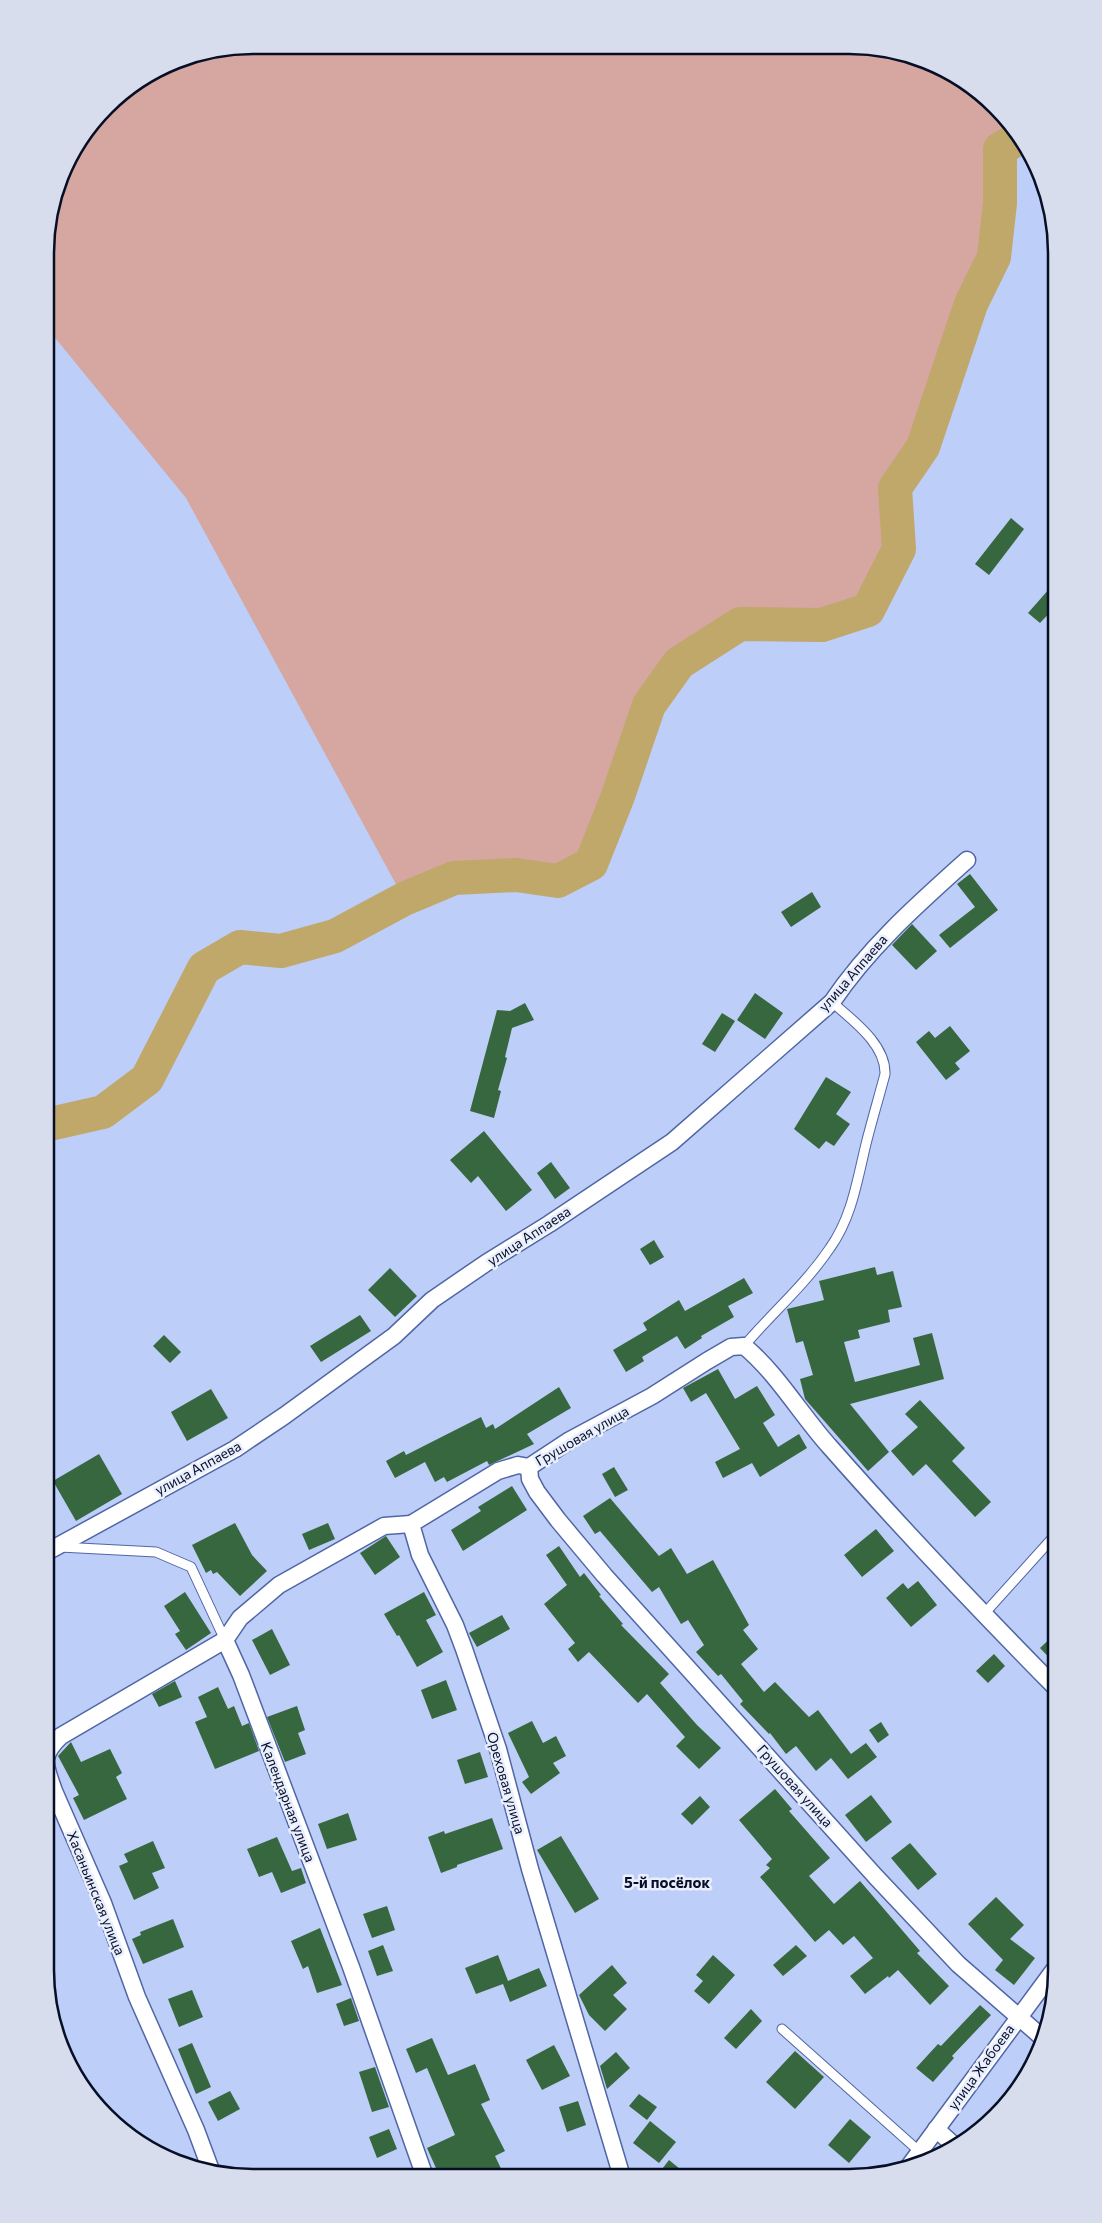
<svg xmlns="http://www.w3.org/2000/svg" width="1102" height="2223" font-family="Commissioner,sans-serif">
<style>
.green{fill:#d5a7a0}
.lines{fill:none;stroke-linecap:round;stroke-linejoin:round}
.river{stroke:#c0a76a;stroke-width:34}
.building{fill:#36673e}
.lane-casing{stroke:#5066a5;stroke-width:11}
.street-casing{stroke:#5066a5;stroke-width:19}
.lane{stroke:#fff;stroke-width:9}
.street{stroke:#fff;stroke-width:16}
.labels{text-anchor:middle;stroke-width:5;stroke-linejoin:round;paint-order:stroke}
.street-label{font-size:14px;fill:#070f27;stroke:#e9effe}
.neighbourhood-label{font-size:15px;font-weight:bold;fill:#070f27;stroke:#e9effe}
.rim{fill:none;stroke:#070f27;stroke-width:2.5}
</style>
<rect width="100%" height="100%" fill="#bdcef8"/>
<!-- green -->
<path class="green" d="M253,45L890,49L941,67L986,97L1021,137L1000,149V203L994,257L971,304L923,447L895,488L899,549L868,610L822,625L740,624L679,663L649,705L618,796L591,864L558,881L516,875L454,878L404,899L186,498L47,328V226L67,161L116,97L173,61Z"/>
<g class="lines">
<!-- river -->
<path class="river" d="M46,1122L50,1124L103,1112L147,1079L204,968L240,947L281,951L335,936L404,899L454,878L516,875L558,881L591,864L618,796L649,705L679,663L740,624L822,625L868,610L899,549L895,488L923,447L971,304L994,257L1000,203V149L1021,137"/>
</g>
<!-- building -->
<g class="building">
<path d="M1011,518L1024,529L989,575L975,564Z"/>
<path d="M1057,580V605L1040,623L1028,613Z"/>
<path d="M970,874L998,910L950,948L939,935L975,907L957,884Z"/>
<path d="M812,892L821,907L791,927L781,912Z"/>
<path d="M912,924L937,951L916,970L892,945Z"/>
<path d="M755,993L783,1013L765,1039L737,1020Z"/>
<path d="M525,1003L534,1020L512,1028L505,1057L507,1058L498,1090L501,1091L494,1118L470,1111L497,1010L510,1011Z"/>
<path d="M722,1013L735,1021L715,1052L702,1044Z"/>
<path d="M950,1026L970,1051L955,1063L960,1069L946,1080L916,1042L929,1031L935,1038Z"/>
<path d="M826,1077L851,1092L836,1114L850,1124L834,1146L826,1141L819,1149L794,1129Z"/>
<path d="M484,1131L532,1190L506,1211L478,1176L471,1183L450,1160Z"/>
<path d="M551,1162L570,1188L555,1199L537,1173Z"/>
<path d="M654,1240L664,1257L650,1265L640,1249Z"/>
<path d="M875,1267L877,1275L893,1271L902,1307L888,1310L890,1322L858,1330L860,1338L844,1342L855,1382L920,1365L913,1338L932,1333L944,1379L850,1404L889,1452L868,1471L805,1399L800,1379L813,1375L803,1341L796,1343L787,1309L824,1300L819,1281Z"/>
<path d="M390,1268L417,1296L395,1317L368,1290Z"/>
<path d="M744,1278L753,1293L728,1306L734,1317L701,1336L702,1338L685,1349L677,1336L642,1357L644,1361L626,1372L613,1350L647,1330L643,1323L679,1300L685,1311Z"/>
<path d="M360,1315L371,1331L321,1362L310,1346Z"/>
<path d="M164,1335L181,1352L170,1363L153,1346Z"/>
<path d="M718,1369L735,1399L757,1386L775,1415L763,1423L778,1447L799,1434L807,1448L760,1477L752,1463L723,1478L715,1462L740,1449L706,1393L691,1402L683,1388Z"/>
<path d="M559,1387L571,1408L527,1434L534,1444L489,1465L487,1461L447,1482L444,1477L435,1482L425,1462L395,1478L386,1461L404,1451L406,1455L481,1417L486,1428L493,1424L495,1429Z"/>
<path d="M211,1389L228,1418L187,1441L171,1412Z"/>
<path d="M920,1400L965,1448L952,1461L991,1502L975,1517L926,1464L913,1476L891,1451L918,1427L905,1414Z"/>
<path d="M99,1454L122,1494L76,1521L53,1481Z"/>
<path d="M614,1467L628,1490L615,1497L602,1474Z"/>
<path d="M512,1486L527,1510L463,1551L451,1530L481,1511L478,1507Z"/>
<path d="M610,1498L659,1556L671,1548L687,1574L713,1560L749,1625L743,1630L758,1649L741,1664L764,1692L775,1682L809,1717L818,1710L851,1754L866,1743L877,1757L848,1779L831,1758L816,1771L796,1746L786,1754L770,1733L769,1734L740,1704L743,1701L721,1674L718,1676L696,1652L704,1645L688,1620L681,1624L659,1587L652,1592L600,1531L595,1534L583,1516Z"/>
<path d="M235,1523L252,1555L267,1571L240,1596L217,1572L213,1574L211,1570L206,1573L192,1545Z"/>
<path d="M328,1523L335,1539L309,1550L302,1534Z"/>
<path d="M876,1529L894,1551L862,1577L844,1555Z"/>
<path d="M386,1536L400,1557L375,1575L360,1553Z"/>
<path d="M559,1546L580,1577L584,1573L601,1595L599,1596L623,1624L621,1625L669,1674L660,1683L697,1725L721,1748L699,1769L676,1746L685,1737L647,1694L638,1703L589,1652L578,1662L568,1649L575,1643L544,1604L567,1585L546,1555Z"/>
<path d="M918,1581L937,1605L911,1627L886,1598L903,1583L908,1589Z"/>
<path d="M185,1592L211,1633L186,1650L175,1634L180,1631L164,1606Z"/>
<path d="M424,1592L436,1615L426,1620L443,1652L417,1667L399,1635L397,1636L384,1614Z"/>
<path d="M502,1615L510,1629L477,1647L469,1633Z"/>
<path d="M272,1629L290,1665L270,1675L252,1640Z"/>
<path d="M1057,1632V1666L1040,1648Z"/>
<path d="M994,1654L1005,1666L988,1683L976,1671Z"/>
<path d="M446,1680L457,1710L432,1719L421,1690Z"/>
<path d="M175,1681L182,1697L159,1707L152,1694Z"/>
<path d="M218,1687L228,1709L234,1706L242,1726L249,1723L259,1751L215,1769L195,1722L207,1717L198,1697Z"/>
<path d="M297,1706L305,1730L298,1733L306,1754L285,1762L267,1717Z"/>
<path d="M532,1721L543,1743L556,1736L566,1756L553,1763L560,1773L531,1794L522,1782L529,1777L508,1733Z"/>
<path d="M881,1722L889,1735L878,1743L869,1730Z"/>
<path d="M71,1742L81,1762L110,1749L122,1773L116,1777L127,1799L84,1820L73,1798L79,1795L58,1756Z"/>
<path d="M480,1752L488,1777L465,1784L457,1760Z"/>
<path d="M775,1789L792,1809L789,1811L830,1858L809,1876L834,1904L860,1881L920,1951L917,1953L949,1986L930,2005L898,1970L889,1978L888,1976L865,1994L850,1976L873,1958L854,1936L843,1945L829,1930L815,1942L760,1877L770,1868L766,1865L772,1859L739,1820Z"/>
<path d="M871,1795L892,1822L866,1842L845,1815Z"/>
<path d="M700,1796L710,1807L692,1825L681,1814Z"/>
<path d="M348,1813L357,1840L327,1849L318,1824Z"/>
<path d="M492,1818L503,1849L457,1865V1867L441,1873L428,1837L444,1831L445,1834Z"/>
<path d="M561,1836L599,1899L575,1913L537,1850Z"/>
<path d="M277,1837L292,1871L301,1868L306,1883L281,1893L272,1872L259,1877L247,1849Z"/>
<path d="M153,1841L165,1868L152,1873L159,1888L134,1900L119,1866L128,1862L124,1854Z"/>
<path d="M910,1843L937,1874L918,1890L891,1858Z"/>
<path d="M996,1897L1024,1925L1010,1939L1035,1958L1014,1985L995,1970L1003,1960L968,1924Z"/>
<path d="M387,1906L395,1930L372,1938L363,1914Z"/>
<path d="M173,1919L184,1947L143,1964L132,1939L141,1935L140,1932Z"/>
<path d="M320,1928L342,1985L317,1993L308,1966L303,1969L291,1941Z"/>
<path d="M383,1945L393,1971L377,1976L368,1951Z"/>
<path d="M796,1945L807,1956L783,1976L773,1965Z"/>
<path d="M498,1955L508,1981L539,1968L547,1986L510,2002L503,1984L476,1994L465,1968Z"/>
<path d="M713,1955L735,1975L709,2004L694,1991L703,1981L696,1975Z"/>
<path d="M612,1965L627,1983L613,1995L627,2009L605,2031L589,2015L579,1995Z"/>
<path d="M192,1990L203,2017L179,2027L168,1999Z"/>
<path d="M351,1998L359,2021L344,2026L336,2004Z"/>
<path d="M980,2005L991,2015L952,2056L954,2058L933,2082L916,2068L938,2044L941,2046Z"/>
<path d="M751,2009L762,2021L736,2049L724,2038Z"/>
<path d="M432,2038L448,2075L475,2064L490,2100L481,2104L505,2151L495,2156L505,2177H440L427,2148L455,2135L427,2068L416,2073L406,2049Z"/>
<path d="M192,2043L211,2087L196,2094L178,2049Z"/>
<path d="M554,2045L570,2076L542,2090L526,2060Z"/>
<path d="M795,2051L824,2077L795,2109L766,2082Z"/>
<path d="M616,2052L630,2068L607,2089L600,2066Z"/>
<path d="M375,2067L389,2107L372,2112L359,2072Z"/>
<path d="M230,2091L240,2109L218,2121L208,2102Z"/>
<path d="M639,2094L657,2107L647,2120L629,2106Z"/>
<path d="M578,2101L586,2125L567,2132L559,2107Z"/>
<path d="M850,2119L871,2137L849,2163L828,2145Z"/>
<path d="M650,2121L676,2142L659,2163L633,2143Z"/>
<path d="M389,2129L397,2149L377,2158L369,2137Z"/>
<path d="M669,2160L691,2178L656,2177Z"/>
</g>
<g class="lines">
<!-- lane casing -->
<g class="lane-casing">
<g id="lane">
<path d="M744,1346C772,1313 805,1285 830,1248C852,1217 857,1181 866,1144C872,1120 879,1097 885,1074C886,1044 852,1020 832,1002"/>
<path d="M60,1547L156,1552L191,1567L225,1640"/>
<path d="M984,1614L1057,1533"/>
<path d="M782,2029L920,2152"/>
</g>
</g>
<!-- street casing -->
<g class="street-casing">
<g id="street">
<path d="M529,1467L518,1465L498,1471L411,1524L420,1555L455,1625L464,1649L498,1749L530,1869L622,2177"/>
<path d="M529,1467L530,1479L537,1492L558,1520L604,1575L876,1877L958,1964L1044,2039"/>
<path d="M529,1467L570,1440L652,1396L707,1361L731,1347L744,1346C777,1373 801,1415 830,1447C903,1530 979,1610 1057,1689"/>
<path d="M411,1524L384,1526L279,1585L240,1618L225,1640L241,1675L351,1967L425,2177"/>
<path d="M45,1553L235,1449L284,1416L394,1336L432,1300L486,1263L549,1224L672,1142L832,1002C869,947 918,904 967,860"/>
<path d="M936,2129L956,2147"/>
<path d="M907,2169L1057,1966"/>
<path d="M212,2173L196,2130L137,1997L103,1903L54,1791C45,1765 39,1757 61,1736L225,1640"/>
</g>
</g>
<!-- lane -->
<use href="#lane" class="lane"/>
<!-- street -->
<use href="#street" class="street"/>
</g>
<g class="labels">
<!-- street labels -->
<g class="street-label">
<text transform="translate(853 973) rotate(-49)" y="5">улица Аппаева</text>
<text transform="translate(529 1236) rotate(-33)" y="5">улица Аппаева</text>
<text transform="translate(582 1436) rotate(-30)" y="5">Грушовая улица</text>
<text transform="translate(198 1468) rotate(-29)" y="5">улица Аппаева</text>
<text transform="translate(506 1783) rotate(74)" y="5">Ореховая улица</text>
<text transform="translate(795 1786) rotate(48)" y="5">Грушовая улица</text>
<text transform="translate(288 1802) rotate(69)" y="5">Календарная улица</text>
<text transform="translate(96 1893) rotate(68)" y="5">Хасаньинская улица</text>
<text transform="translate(981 2067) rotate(-54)" y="5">улица Жабоева</text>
</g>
<!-- neighbourhood labels -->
<g class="neighbourhood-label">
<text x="667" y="1888">5-й посёлок</text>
</g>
</g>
<!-- crop -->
<path d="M0 0H1102V2223H0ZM253 54H849A199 199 0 0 1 1048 253V1970A199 199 0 0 1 849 2169H253A199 199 0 0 1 54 1970V253A199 199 0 0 1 253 54Z" fill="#d7dded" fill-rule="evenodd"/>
<path class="rim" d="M253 54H849A199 199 0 0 1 1048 253V1970A199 199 0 0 1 849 2169H253A199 199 0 0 1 54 1970V253A199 199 0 0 1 253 54Z"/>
</svg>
